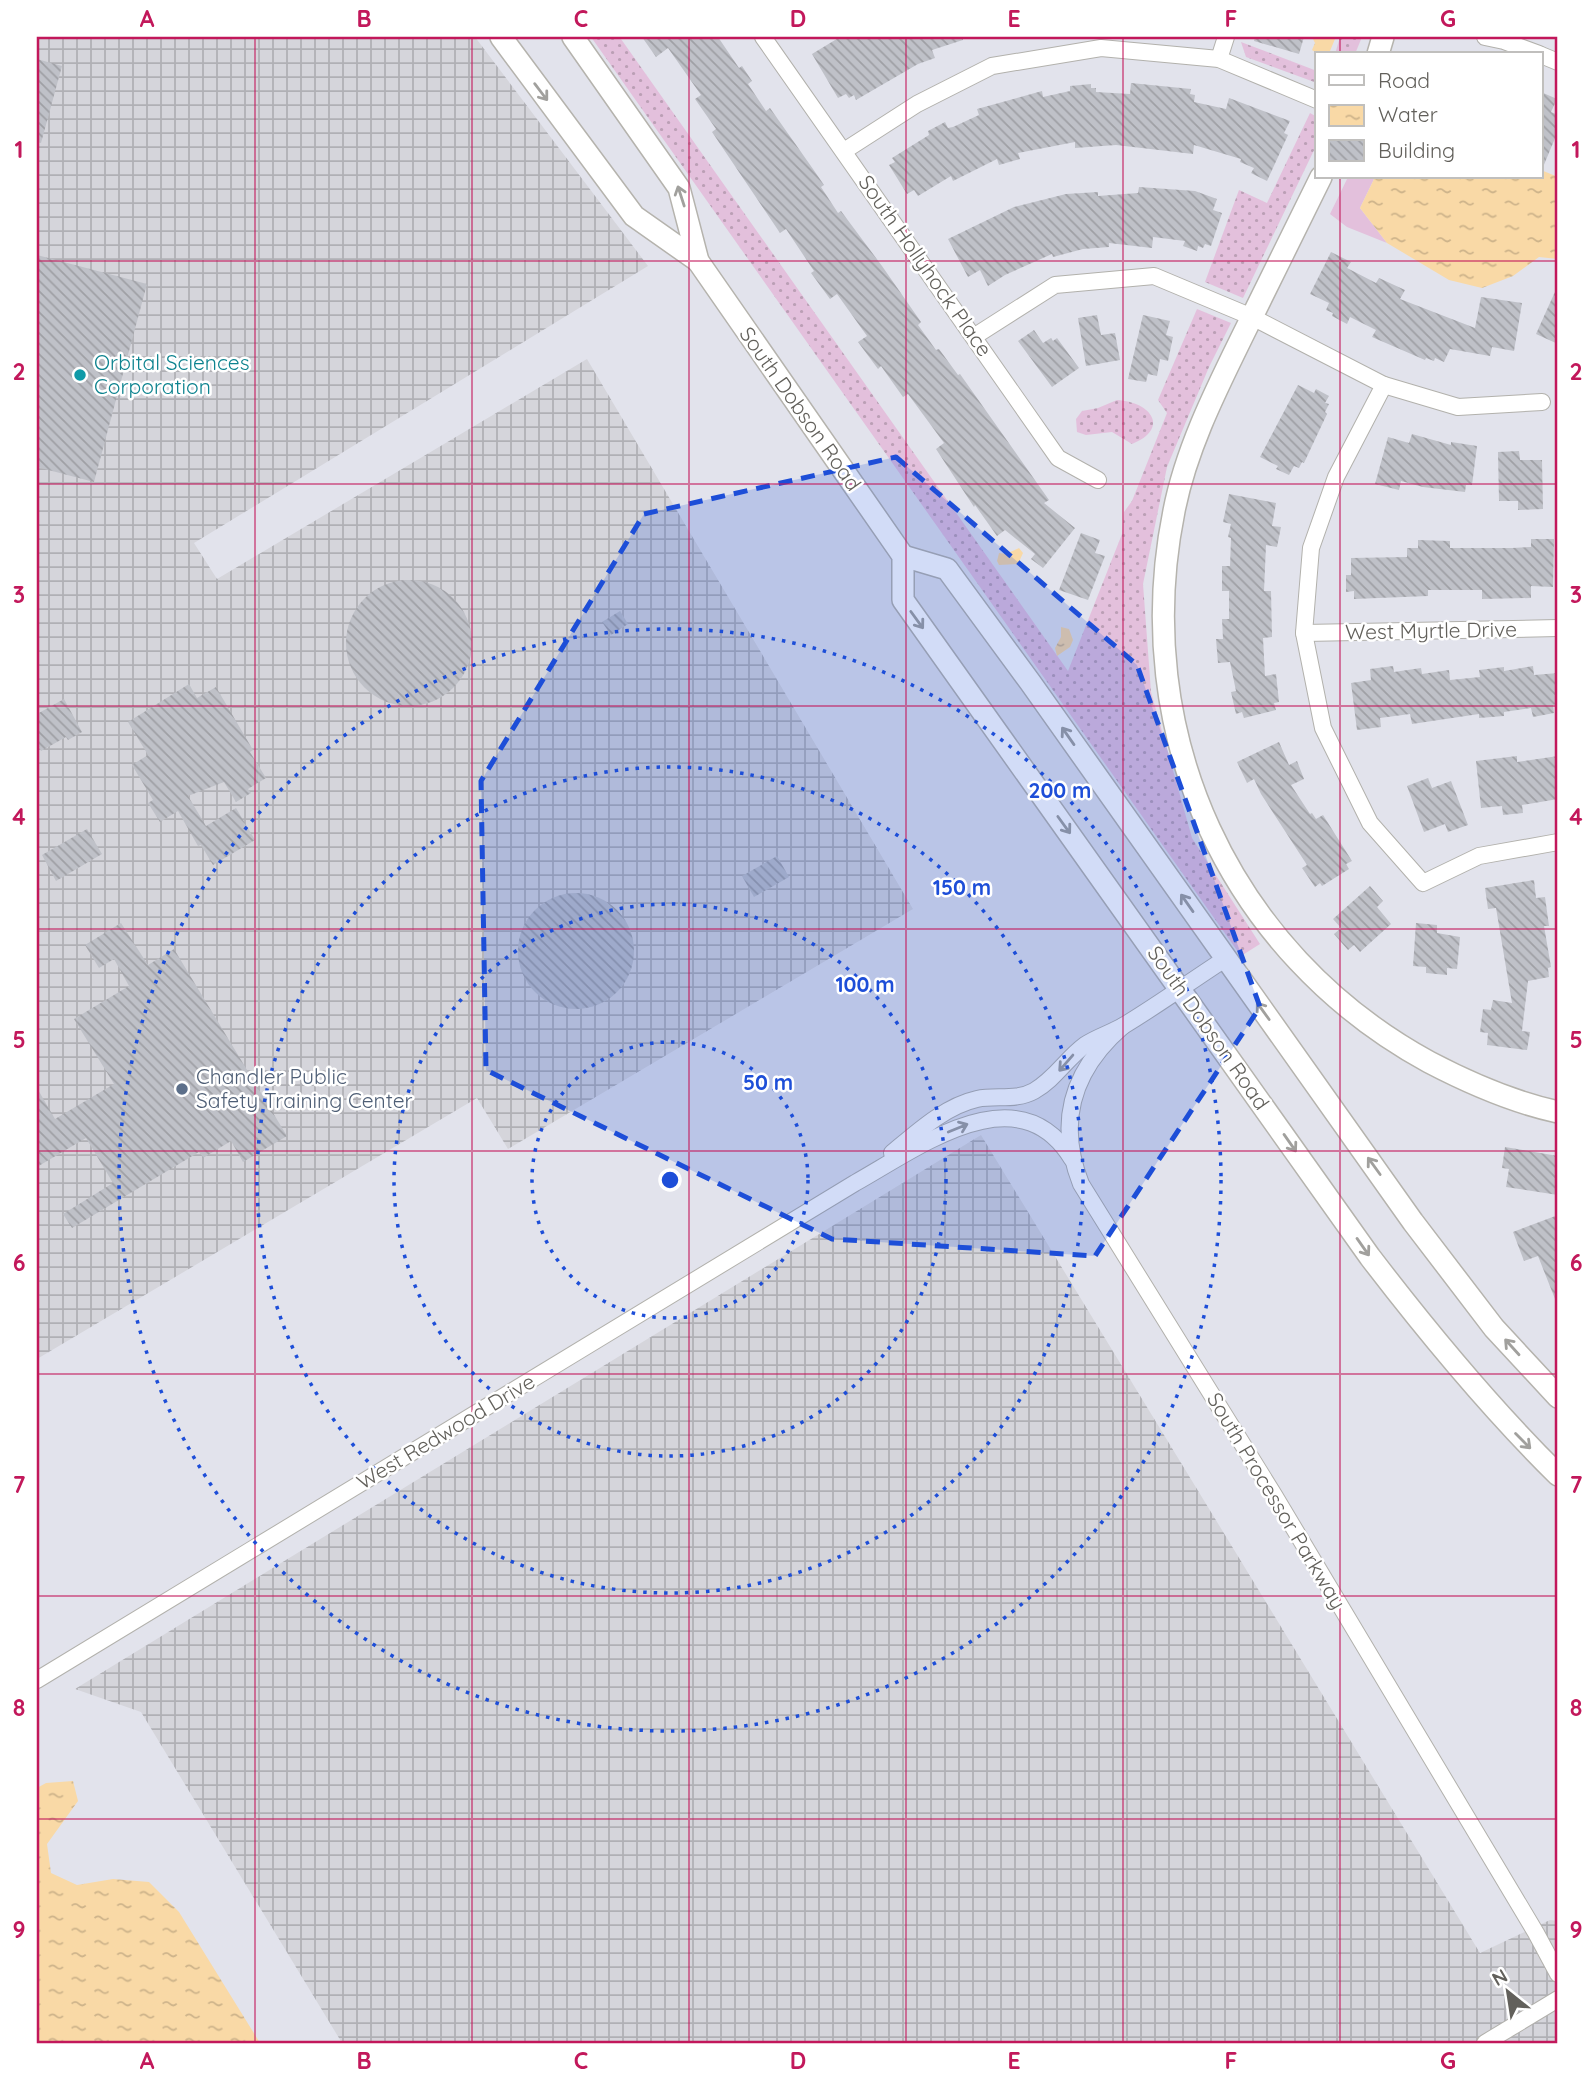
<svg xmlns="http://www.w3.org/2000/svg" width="1595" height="2080" font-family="Quicksand,sans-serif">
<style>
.industrial{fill:url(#industrial-grid)}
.grass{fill:url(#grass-dots)}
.park{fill:#e3c0dc}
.water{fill:url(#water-ripples)}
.building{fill:url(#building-back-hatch)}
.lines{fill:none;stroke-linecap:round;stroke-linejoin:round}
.street-casing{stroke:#b2b1ac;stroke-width:18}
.secondary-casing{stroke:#b5b3ad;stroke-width:24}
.street{stroke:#fff;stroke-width:16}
.secondary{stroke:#fff;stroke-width:21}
.oneway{stroke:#a1a09d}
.marked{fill:#1d4ed8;fill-opacity:0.2;stroke:#1d4ed8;stroke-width:5;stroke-dasharray:14 9;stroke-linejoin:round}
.grid{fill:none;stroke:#c2185b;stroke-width:2;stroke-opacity:0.55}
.ring{fill:none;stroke:#1d4ed8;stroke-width:3.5;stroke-dasharray:3.5 7}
.culture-dot{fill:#0f9aa8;stroke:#fff;stroke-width:2.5}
.service-dot{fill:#5c6f8a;stroke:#fff;stroke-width:2.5}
.labels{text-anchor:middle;stroke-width:5;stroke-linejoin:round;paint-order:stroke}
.street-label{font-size:21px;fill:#62605b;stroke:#fff}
.culture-label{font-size:21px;fill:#0d838f;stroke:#fff;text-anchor:start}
.service-label{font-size:21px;fill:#4e5e75;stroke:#fff;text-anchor:start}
.centre{fill:#1d4ed8;stroke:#fff;stroke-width:3.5}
.ring-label{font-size:21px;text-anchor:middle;font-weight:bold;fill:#1d4ed8;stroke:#fff;stroke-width:5;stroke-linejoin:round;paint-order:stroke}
.neatline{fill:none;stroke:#c2185b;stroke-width:2.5}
.grid-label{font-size:23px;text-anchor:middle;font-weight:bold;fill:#c2185b}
</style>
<defs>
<pattern id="industrial-grid" width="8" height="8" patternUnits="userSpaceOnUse" patternTransform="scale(1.75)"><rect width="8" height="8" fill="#d5d5db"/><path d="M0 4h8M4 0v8" fill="none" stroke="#b0b0b5"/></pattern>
<pattern id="grass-dots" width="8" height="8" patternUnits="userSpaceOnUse" patternTransform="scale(1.75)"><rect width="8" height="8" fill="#e3c0dc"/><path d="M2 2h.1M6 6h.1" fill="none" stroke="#bb9fb5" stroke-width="1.8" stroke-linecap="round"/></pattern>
<pattern id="water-ripples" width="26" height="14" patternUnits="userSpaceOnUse" patternTransform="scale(1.75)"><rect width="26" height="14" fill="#f9d9a6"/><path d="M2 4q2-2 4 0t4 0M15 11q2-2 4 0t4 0" fill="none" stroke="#cdb38a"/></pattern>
<pattern id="building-back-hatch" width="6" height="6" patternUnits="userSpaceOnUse" patternTransform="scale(1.75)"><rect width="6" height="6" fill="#bfc1c8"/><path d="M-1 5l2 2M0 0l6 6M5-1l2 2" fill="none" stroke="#9fa0a5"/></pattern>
</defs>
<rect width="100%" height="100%" fill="#e2e3ec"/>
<!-- industrial -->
<g class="industrial">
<path d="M37,37H475L648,266L194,543L217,579L587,359L913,909L508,1149L477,1098L37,1359Z"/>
<path d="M981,1135L1480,1953L1550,1920L1558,1921V2043H342L141,1712L75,1689Z"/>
</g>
<!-- grass -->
<g class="grass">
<path d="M591,37H622L621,39L1068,671L1122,534L1124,512L1132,501L1167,413L1158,400L1197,309L1231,323L1209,367L1167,467L1143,584L1151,692L1192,838L1260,944L1241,956Z"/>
<path d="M1340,37H1362L1355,54H1335Z"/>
<path d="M1241,42L1317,71V83L1246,57Z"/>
<path d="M1310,113L1317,117V144L1243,298L1205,282L1239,190L1267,203Z"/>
<path d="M1117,400C1152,402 1170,429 1132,444L1112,432L1086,435L1077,432L1076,419L1082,411L1098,408Z"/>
</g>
<!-- park -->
<path class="park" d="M1348,177H1375L1360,208L1387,243L1347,227L1330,214Z"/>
<!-- water -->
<g class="water">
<path d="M1312,37H1334L1335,39L1330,51L1318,54L1312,50L1315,43Z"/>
<path d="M1541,170L1558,177V259L1539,257L1513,276L1482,288L1449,280L1387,243L1360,208L1375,177H1541Z"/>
<path d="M1019,548L1023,553L1018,564L999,565L997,561L999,553L1006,554Z"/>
<path d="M1061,627L1069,629L1073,640L1070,647L1057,656L1055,648L1061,637Z"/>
<path d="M73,1781L78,1801L47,1844L51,1873L77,1885L113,1879L149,1882L179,1912L260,2043H37V1788L46,1783Z"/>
</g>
<!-- building -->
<g class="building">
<path d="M642,37H718L739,68L742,66L752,81L748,84L766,111L770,108L813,169L824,185L821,187L838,213L841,211L882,266L921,322L918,325L936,350L939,349L958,375L960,374L1049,500L1044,503L1075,528L1043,568L1031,559L1035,554L1005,530L997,536L975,505L974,507L936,449L944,443L908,394L903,397L881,366L878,369L858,342L867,336L837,294L830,299L811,273L814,271L786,229L780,233L712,132L716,129L695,99L701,95L668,48L656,57Z"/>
<path d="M840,37H963V40L932,50L935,58L918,64L856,100L854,95L849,98L846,94L838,98L812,54Z"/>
<path d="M1255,37H1304L1299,54L1254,41Z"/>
<path d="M37,59L62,66L41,143L37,142Z"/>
<path d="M1131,83L1191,89L1190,94L1195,95L1194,102L1226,109L1229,98L1290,121L1284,133L1288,135L1267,181L1251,173L1254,168L1240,162L1241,159L1194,145L1193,154L1116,145L1075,148V142L1018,153L1020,159L999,165L997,159L953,181L951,176L918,196L914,190L907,194L889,165L895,162L892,158L929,135L928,131L945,122L948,128L953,127L979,115L977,109L1042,91L1043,97L1070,91V86L1091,84V88H1096V92L1130,94Z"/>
<path d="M1541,92L1557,99L1551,112L1558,115V131L1541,172Z"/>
<path d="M1139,187L1195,191L1217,199L1213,210L1222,213L1211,246L1205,244L1203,248L1198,246L1197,251L1183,246L1185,241L1153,237L1152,248L1109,243V247L1083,249L1053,257L1052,254L1005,275L988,286L980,270L968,277L948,239L1014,207L1066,194L1098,192V196L1138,193Z"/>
<path d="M1331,252L1351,262L1347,268L1376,283L1379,278L1405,290L1400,299L1475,328L1481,297L1522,303L1514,351L1492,347L1490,356L1450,349L1444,362L1435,358L1434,361L1426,358L1425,360L1372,337L1376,330L1350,317L1347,324L1332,316L1333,313L1326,310L1329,303L1310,294Z"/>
<path d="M37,255L147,284L94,482L37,467Z"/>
<path d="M1558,285V344L1536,334Z"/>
<path d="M1097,315L1101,335L1115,333L1120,360L1086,366L1078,318Z"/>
<path d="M1143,315L1170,321L1166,335L1173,337L1168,361L1160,359L1157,376L1148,374L1146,382L1128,379Z"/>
<path d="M1034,330L1043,343L1051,338L1053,341L1057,338L1079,368L1052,387L1018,341Z"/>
<path d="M1298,385L1314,393L1316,389L1329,396L1325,403L1329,404L1325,412L1327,414L1304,463L1302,462L1299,468L1294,466L1289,475L1276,469L1278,466L1260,457Z"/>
<path d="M1412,434L1451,445V442L1477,446L1472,485H1466L1465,492L1423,487L1401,481L1399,490L1375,484L1388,437L1409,443Z"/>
<path d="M1519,451L1520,460H1542L1543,509L1518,510V501H1499L1498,452Z"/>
<path d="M1229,494L1276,503L1272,526L1281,527L1277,547L1266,545L1264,591H1271L1272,637L1263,638L1265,676L1276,674L1279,702L1274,703L1276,710L1244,718L1242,712L1236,714L1231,692L1236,691L1230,662L1218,663L1216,639H1223L1222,619H1229V591H1222V566H1230L1231,538L1228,537L1231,524L1223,522Z"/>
<path d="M1081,533L1100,540L1095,553L1105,556L1088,600L1059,590Z"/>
<path d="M1531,539H1554L1553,587L1531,586V598L1482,599V590H1428V596L1354,599V591L1346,592V575H1351V558L1407,557V548H1418V540L1450,541V548H1512L1531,547Z"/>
<circle cx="409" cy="643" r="63"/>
<path d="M620,611L628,624L611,635L602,622Z"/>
<path d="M1393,666L1394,672L1421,668L1422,674L1449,670L1450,680L1480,677L1479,670L1504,667V671L1533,666L1534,675L1558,673V704L1553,705L1554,713L1533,717L1531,708L1504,712V716L1479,718V714L1412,724L1410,714L1380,718L1381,727L1357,730L1351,683L1371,680L1370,669Z"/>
<path d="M189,684L197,698L216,687L253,750L250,752L266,778L248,789L251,793L236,802L224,782L188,796L206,826L236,808L255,840L213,865L201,845L198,846L178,811L160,822L148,803L153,800L132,765L148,755L128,722Z"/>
<path d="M64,699L82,732L68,740L66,737L41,751L37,743V714Z"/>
<path d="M1279,742L1289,765L1297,761L1304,779L1291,785L1310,814L1312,813L1316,819L1323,815L1352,861L1346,864L1349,869L1322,886L1320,883L1315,887L1302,868L1307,865L1261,794L1254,779L1247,783L1237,762Z"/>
<path d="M1517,756V762L1558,756V799L1522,805L1523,813L1503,815L1502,806L1481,808L1476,761Z"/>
<path d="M1428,778L1432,788L1451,781L1468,825L1448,832L1445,824L1424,832L1407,786Z"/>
<path d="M87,829L102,854L56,881L42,855Z"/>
<path d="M777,856L789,877L754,897L742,876Z"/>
<path d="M1534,880L1536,898L1545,897L1549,926H1544L1551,967L1548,968L1549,977L1528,981L1522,1031L1530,1032L1527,1050L1487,1045L1488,1033L1480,1032L1483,1009L1491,1010L1493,1000L1512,1003L1496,908L1488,909L1485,888Z"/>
<path d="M1370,886L1383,901L1377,907L1391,924L1360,952L1354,945L1348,950L1334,934L1341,928L1333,919Z"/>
<circle cx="576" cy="951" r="58"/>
<path d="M121,923L148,965L174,949L287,1136L243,1162L231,1141L203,1158L199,1152L72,1228L63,1214L113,1183L86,1138L37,1167V1088L55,1119L114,1084L74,1019L129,986L114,959L99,968L85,945Z"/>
<path d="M1416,923L1437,925V933L1460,937L1457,969L1447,968V975L1426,973V967L1413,966Z"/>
<path d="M1505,1147L1558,1156V1195L1506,1187L1509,1169L1502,1168Z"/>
<path d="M1558,1215V1304H1557L1538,1256L1524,1261L1513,1232Z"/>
</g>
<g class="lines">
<!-- street casing -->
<g class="street-casing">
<g id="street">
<path d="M763,37L1058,458L1098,480"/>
<path d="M1485,37L1504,41L1539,54"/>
<path d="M1541,55L1558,62"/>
<path d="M1219,59L1226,37"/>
<path d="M844,151L917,104L992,66L1101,48L1219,59L1317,100"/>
<path d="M975,336L1055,285L1154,276L1252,317L1384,385L1458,407L1542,402"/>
<path d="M1384,385L1336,477L1311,548L1304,633L1323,728L1370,823L1423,883L1479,856L1558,842"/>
<path d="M1304,633L1558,628"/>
<path d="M1123,1026C1073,1069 1056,1121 1081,1184L1274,1495L1536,1933L1558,1974"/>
<path d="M892,1153C916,1133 945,1106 977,1099C996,1095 1016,1101 1034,1091C1055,1079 1066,1059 1085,1045C1097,1037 1111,1033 1123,1026C1158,1005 1191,981 1225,959"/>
<path d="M37,1680L855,1183C918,1148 1018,1071 1072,1159"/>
<path d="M1485,2043L1558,1999"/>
</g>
</g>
<!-- secondary casing -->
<g class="secondary-casing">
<g id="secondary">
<path d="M501,37L634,216L698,261"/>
<path d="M573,37L679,188L698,261L903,556V600L1370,1257C1429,1334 1489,1407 1558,1475"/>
<path d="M1378,54L1383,37"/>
<path d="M1321,177C1295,229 1270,281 1244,333C1216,390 1186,449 1174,511C1129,733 1229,953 1429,1062C1471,1084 1512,1102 1558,1112"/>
<path d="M903,556L947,569L1030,682L1413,1222L1494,1328L1558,1397"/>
</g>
</g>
<!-- street -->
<use href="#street" class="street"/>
<!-- secondary -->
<use href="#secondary" class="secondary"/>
</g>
<!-- one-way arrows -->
<defs><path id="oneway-shaft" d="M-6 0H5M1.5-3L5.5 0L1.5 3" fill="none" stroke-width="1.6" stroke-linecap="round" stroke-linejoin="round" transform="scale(1.75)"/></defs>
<g class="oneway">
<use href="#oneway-shaft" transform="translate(541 92) rotate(53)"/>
<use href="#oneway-shaft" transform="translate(681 196) rotate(-108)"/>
<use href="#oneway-shaft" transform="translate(917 620) rotate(54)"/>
<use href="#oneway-shaft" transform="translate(1068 736) rotate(-125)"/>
<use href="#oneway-shaft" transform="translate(1064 825) rotate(54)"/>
<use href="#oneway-shaft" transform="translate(1187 903) rotate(-125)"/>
<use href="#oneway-shaft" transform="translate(1263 1011) rotate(-126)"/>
<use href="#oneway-shaft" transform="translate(1066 1063) rotate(131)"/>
<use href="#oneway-shaft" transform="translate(958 1128) rotate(-22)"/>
<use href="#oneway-shaft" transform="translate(1290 1143) rotate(55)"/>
<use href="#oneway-shaft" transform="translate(1374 1166) rotate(-126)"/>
<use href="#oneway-shaft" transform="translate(1363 1247) rotate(55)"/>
<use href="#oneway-shaft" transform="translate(1512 1347) rotate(-132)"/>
<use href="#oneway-shaft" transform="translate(1523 1441) rotate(45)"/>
</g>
<!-- marked area -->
<path class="marked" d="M896,457L1137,665L1260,1007L1095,1256L832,1239L486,1070L481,781L644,514Z"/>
<!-- grid -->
<path class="grid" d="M255,37V2043M472,37V2043M689,37V2043M906,37V2043M1123,37V2043M1340,37V54M1340,177V2043M37,261H1558M37,484H1558M37,706H1558M37,929H1558M37,1151H1558M37,1374H1558M37,1596H1558M37,1819H1558"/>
<!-- distance rings -->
<g class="ring">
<circle cx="670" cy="1180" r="138"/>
<circle cx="670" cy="1180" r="276"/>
<circle cx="670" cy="1180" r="413"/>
<circle cx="670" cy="1180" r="551"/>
</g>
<!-- markers -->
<circle class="culture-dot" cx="80" cy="375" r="7"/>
<circle class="service-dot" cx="182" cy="1089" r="7"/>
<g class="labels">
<!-- street labels -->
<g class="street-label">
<text transform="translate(925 266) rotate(55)" y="7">South Hollyhock Place</text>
<text transform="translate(800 409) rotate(55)" y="7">South Dobson Road</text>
<text transform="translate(1431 631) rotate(-1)" y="7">West Myrtle Drive</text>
<text transform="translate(1208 1028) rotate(55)" y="7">South Dobson Road</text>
<text transform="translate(446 1432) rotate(-31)" y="7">West Redwood Drive</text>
<text transform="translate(1276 1501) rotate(59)" y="7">South Processor Parkway</text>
</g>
<!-- culture labels -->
<g class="culture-label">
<text x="94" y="370">Orbital Sciences<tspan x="94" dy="24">Corporation</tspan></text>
</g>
<!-- service labels -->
<g class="service-label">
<text x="196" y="1084">Chandler Public<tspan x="196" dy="24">Safety Training Center</tspan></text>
</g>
</g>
<circle cx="670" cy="1180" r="10" class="centre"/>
<g class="ring-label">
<text x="1060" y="798">200 m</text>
<text x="962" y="895">150 m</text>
<text x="865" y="992">100 m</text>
<text x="768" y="1090">50 m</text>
</g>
<!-- border -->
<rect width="1595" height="2080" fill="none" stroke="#ffffff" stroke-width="77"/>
<!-- legend -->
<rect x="1315" y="52" width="228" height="126" fill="#ffffff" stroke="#c0bfbd" stroke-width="2"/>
<rect x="1329" y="75" width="35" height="10" fill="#ffffff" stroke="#c0bfbd" stroke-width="2"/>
<text x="1378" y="88" font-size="21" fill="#62605b">Road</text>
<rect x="1329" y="105" width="35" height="21" fill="url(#water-ripples)" stroke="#c0bfbd" stroke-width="2"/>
<text x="1378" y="122" font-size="21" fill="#62605b">Water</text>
<rect x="1329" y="140" width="35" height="21" fill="url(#building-back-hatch)" stroke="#c0bfbd" stroke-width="2"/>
<text x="1378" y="158" font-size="21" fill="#62605b">Building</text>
<!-- north arrow -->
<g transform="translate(1508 1992) rotate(330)" stroke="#ffffff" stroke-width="5" paint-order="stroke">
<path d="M0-5L12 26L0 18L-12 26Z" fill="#62605b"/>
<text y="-10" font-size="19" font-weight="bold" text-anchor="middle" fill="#62605b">N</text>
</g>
<rect x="38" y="38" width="1518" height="2004" class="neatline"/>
<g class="grid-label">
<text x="147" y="27">A</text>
<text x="364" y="27">B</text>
<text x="581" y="27">C</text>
<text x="798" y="27">D</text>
<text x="1014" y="27">E</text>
<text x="1231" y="27">F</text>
<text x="1448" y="27">G</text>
<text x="19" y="158">1</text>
<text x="1576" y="158">1</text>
<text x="19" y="380">2</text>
<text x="1576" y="380">2</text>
<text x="19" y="603">3</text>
<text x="1576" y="603">3</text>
<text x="19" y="825">4</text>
<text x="1576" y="825">4</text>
<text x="19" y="1048">5</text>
<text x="1576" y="1048">5</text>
<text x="19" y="1271">6</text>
<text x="1576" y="1271">6</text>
<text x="19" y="1493">7</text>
<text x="1576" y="1493">7</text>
<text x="19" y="1716">8</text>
<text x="1576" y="1716">8</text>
<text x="19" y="1938">9</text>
<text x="1576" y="1938">9</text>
<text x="147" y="2069">A</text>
<text x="364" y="2069">B</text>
<text x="581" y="2069">C</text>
<text x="798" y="2069">D</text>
<text x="1014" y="2069">E</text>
<text x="1231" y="2069">F</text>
<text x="1448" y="2069">G</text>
</g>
</svg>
